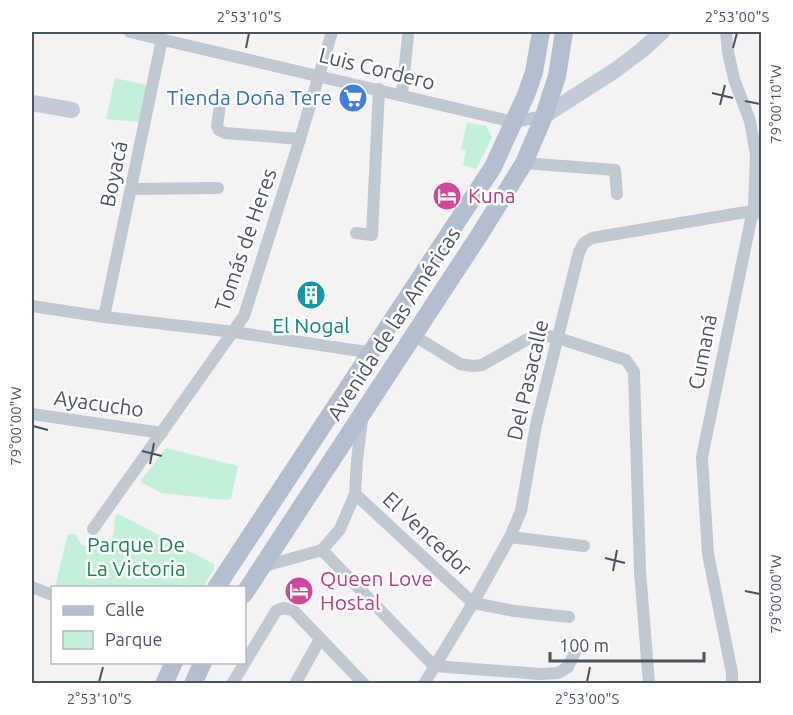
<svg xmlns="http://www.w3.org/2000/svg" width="793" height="715" font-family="Ubuntu,sans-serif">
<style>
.green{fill:#c3f0d9}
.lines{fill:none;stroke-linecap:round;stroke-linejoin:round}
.street{stroke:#c0c8d1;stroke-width:12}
.secondary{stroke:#c3cbd8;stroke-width:16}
.primary{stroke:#b3bed0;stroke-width:18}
.ticks{fill:none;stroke:#4a5360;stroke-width:2}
.labels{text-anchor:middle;stroke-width:5;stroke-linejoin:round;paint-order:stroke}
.street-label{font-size:21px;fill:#4a5360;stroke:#fff}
.shop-label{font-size:21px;fill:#366cbe;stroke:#fff;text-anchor:end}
.hotel-label{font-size:21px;fill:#b23c85;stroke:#fff;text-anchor:start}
.culture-label{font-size:21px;fill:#0d838f;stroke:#fff}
.park-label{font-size:21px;fill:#19835a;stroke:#fff}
.neatline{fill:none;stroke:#4a5360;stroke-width:2}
.ticks-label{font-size:15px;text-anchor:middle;fill:#4a5360}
</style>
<rect width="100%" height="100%" fill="#f4f2f2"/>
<!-- green -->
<g class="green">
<path d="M115,78L150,86L140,122L106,119Z"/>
<path d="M467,122L486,126L492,137L476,169L463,165L466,151L461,149Z"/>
<path d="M166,448L238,466L231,499L225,500L162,493L140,482Z"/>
<path d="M117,513L214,564V569L203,587H55L68,534H76C80,554 104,550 113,535C117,527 112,521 117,513Z"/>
</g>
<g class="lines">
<!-- street -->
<g class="street">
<path d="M130,32L514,122L544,116"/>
<path d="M726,32L728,52L734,79L750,121L756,155L754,205L702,457L708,554L732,673V684"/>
<path d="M402,94L408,36"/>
<path d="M220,105L217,126L219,130L225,133L300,139"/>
<path d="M524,163L615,170L617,194"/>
<path d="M131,189L218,188"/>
<path d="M356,233L372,235L379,89"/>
<path d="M32,306L104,317L234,332L373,353"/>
<path d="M104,317L162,39"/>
<path d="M413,335L460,364L473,366L482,365L526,340L541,335L558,338L626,360L634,372L640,571L649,684"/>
<path d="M32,414L162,433"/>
<path d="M355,494L473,603L514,611L569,617"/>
<path d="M93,529L244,316L300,139L332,32"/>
<path d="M510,537L584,546"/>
<path d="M322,550L434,666L540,674L558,673L568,667L575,652"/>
<path d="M322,550L340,529L355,494L357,460L362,420"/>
<path d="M261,567L322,550"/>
<path d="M32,587L52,595"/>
<path d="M232,684L276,611L283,608L293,610L364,684"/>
<path d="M295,684L320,639"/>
<path d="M424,684L473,603L510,537L521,511L536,425L579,252L584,243L592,238L752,211L762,214"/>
</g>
<!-- secondary -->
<g class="secondary">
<path d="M32,103L72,110"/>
<path d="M544,116L617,69L642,50L662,32"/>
</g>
<!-- primary -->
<g class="primary">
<path d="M216,588L493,167L526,95L534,72L541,32"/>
<path d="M244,594L480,234L524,163L544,116L557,76L564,32"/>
<path d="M164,684L174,662"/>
<path d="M193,684L203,662"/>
</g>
</g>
<!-- ticks -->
<path class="ticks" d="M246,48L249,33M733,48L737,33M712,93L733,98M745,101L760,104M720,105L725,85M33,426L48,430M142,451L162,456M150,464L154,443M605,558L625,563M613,571L617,550M745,591L760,594M99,682L103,667M587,682L590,667"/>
<!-- icons -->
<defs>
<g id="supermarket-disc" transform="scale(1.5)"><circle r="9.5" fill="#3f7fe0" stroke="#fff"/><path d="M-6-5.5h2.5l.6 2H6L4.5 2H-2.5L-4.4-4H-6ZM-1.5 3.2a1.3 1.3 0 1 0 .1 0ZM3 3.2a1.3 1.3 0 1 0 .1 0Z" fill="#fff"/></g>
<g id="hotel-disc" transform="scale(1.5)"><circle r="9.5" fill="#d1479c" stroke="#fff"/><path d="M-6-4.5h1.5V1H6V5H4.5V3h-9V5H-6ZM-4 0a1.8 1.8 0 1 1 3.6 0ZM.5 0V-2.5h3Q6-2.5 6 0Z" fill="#fff"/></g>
<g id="building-disc" transform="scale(1.5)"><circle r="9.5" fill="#0f9aa8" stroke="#fff"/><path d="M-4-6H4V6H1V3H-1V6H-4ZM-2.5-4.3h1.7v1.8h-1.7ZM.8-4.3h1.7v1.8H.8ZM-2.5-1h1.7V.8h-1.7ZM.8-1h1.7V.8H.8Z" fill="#fff"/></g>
</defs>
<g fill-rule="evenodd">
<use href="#supermarket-disc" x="353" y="98"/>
<use href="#hotel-disc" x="447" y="196"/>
<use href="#building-disc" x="311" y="295"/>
<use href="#hotel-disc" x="299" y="591"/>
</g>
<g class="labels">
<!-- street labels -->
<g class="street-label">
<text transform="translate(377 69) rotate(14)" y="7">Luis Cordero</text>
<text transform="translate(114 174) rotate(-78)" y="7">Boyacá</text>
<text transform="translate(246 240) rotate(-71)" y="7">Tomás de Heres</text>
<text transform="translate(394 324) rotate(-57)" y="7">Avenida de las Américas</text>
<text transform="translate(703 352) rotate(-79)" y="7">Cumaná</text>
<text transform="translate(528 380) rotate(-77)" y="7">Del Pasacalle</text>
<text transform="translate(99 404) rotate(8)" y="7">Ayacucho</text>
<text transform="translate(427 534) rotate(43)" y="7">El Vencedor</text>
</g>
<!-- shop labels -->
<g class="shop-label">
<text x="332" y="105">Tienda Doña Tere</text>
</g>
<!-- hotel labels -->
<g class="hotel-label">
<text x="468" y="203">Kuna</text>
<text x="320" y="586">Queen Love<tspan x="320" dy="24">Hostal</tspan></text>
</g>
<!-- culture labels -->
<g class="culture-label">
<text x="311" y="333">El Nogal</text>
</g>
<!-- park labels -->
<g class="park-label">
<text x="136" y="552">Parque De<tspan x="136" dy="24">La Victoria</tspan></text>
</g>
</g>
<!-- border -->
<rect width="793" height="715" fill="none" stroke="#ffffff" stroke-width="66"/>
<!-- legend -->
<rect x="51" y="586" width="195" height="78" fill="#ffffff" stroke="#b7babf" stroke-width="1.5"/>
<rect x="63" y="606" width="30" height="9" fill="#b3bed0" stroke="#b7babf" stroke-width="1.5"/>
<text x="105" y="616" font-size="18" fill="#4a5360">Calle</text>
<rect x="63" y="631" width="30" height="18" fill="#c3f0d9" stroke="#b7babf" stroke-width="1.5"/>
<text x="105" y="646" font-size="18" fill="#4a5360">Parque</text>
<!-- scale -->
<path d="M550 652v9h154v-9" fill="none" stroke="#4a5360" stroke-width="3"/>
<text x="559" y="652" font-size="18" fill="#4a5360" stroke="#ffffff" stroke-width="4.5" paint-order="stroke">100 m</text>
<rect x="33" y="33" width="727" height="649" class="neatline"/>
<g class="ticks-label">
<text x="249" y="22">2°53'10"S</text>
<text x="737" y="22">2°53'00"S</text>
<text transform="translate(776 104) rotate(-90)" y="5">79°00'10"W</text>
<text transform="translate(16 426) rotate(-90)" y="5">79°00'00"W</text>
<text transform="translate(776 594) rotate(-90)" y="5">79°00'00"W</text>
<text x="99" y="704">2°53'10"S</text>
<text x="587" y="704">2°53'00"S</text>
</g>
</svg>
